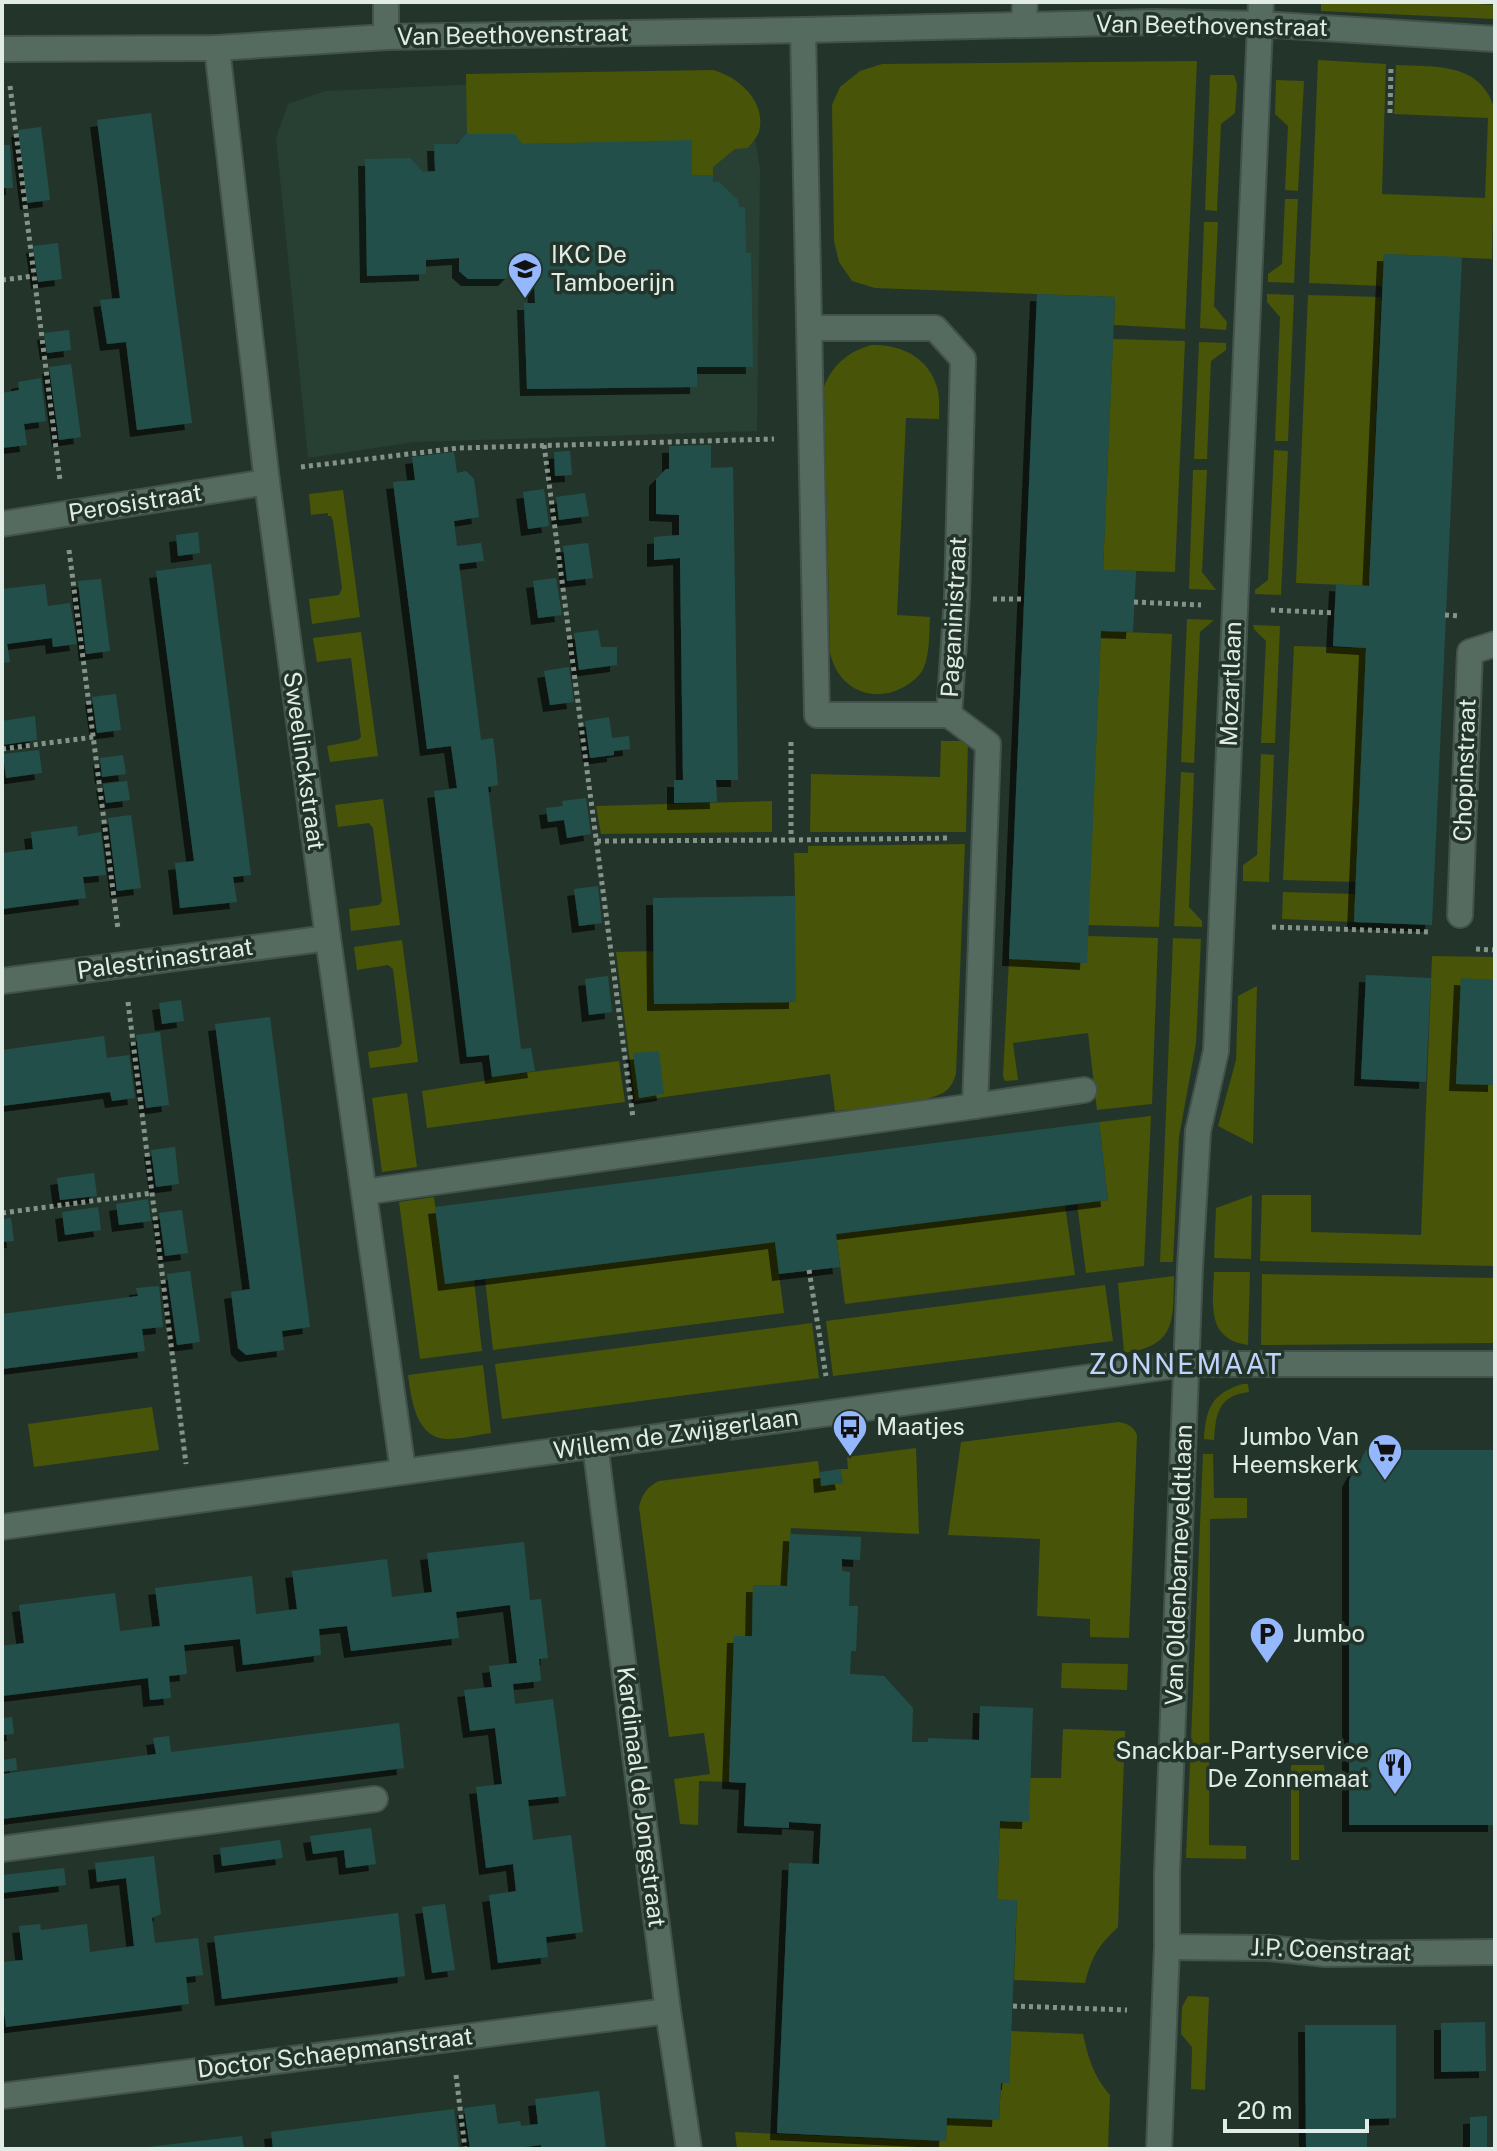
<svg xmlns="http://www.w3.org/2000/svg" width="1497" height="2151" font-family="'Public Sans',sans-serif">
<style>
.built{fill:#274033}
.green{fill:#485407}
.building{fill:#235048;filter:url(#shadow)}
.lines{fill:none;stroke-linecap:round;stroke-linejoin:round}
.lane-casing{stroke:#43524a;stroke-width:28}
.street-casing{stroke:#43524a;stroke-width:28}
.path{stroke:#85938b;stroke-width:5;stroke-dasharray:4 4;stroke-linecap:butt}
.lane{stroke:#566b5f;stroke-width:24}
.street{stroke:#566b5f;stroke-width:24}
.labels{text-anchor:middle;stroke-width:7;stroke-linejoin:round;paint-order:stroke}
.street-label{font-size:24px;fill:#e1ece6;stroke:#23352b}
.poi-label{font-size:24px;fill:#e1ece6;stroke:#23352b;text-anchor:start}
.quarter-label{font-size:28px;letter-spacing:2px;fill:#bfd3fb;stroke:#23352b}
</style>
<defs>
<filter id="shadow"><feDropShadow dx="-7" dy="7" stdDeviation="0" flood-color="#0009"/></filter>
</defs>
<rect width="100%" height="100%" fill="#23352b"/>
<!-- built -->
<path class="built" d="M704,74L749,100L760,170L757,431L415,442L308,458L276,138L288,104L325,91Z"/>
<!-- green -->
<g class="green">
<path d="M1321,2H1438L1495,5V19L1321,11Z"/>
<path d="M1318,60L1386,64L1382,194L1485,198L1488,118L1394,114L1396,65C1437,67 1481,62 1495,110L1492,259L1384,254L1382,286L1309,283Z"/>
<path d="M1197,61L1185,329L1114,325L1115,297L875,288L852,281L839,262L834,241L832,105L840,87L860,71L882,64Z"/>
<path d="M713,70C739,77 767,102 759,132C757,137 752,143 748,148L735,149L713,167V175H692V141L522,144L514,134H467L466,74Z"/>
<path d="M1210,75H1234L1237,84L1235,113L1221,124L1217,211L1205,210Z"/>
<path d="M1276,80L1304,81L1298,191L1285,190L1288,126L1275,114Z"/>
<path d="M1285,199H1298L1294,283L1268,282V274L1282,264Z"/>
<path d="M1204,222H1218L1214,306L1227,322L1226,330L1200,328Z"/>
<path d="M1267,294L1294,295L1288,441H1275L1280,317L1267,302Z"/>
<path d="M1308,295L1381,297L1369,586L1296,583Z"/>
<path d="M1113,339L1185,341L1175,572L1103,570Z"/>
<path d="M1199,342L1226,343V350L1211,361L1207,459H1194Z"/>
<path d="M872,345C901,344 929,358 937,387C940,397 939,409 939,419L906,418L897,615L930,617C929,633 930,652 924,667C921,675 913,681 907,685C874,706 837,689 830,652L824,387C833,364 849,351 872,345Z"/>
<path d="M1274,450L1288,451L1281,595L1255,594V590L1268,580Z"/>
<path d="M1193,470H1207L1202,572L1216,590L1189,589Z"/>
<path d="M343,490L360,617L312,624L309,599L339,595L342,588L333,521L331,516H328V513L311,515L309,494Z"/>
<path d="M1187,619L1214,620L1200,632L1194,763L1181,762Z"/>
<path d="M1253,625L1280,626L1275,743H1261L1266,641L1254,629Z"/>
<path d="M1101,631L1172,634L1159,927L1088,925Z"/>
<path d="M361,632L378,756L330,762L327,746L358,740L361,737L351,658L317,662L313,638Z"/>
<path d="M1294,646L1366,648L1356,882L1283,880Z"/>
<path d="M941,741H968L966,832H810L811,774L940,777Z"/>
<path d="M1261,754L1274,755L1269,882L1243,881V865L1257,855Z"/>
<path d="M1181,772L1194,773L1189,907L1202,921V927L1174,926Z"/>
<path d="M383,799L400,925L351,931L349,909L379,905L382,901L373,828L369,823L338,827L335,805Z"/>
<path d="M772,801V832L601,834L596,806Z"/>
<path d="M965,844L956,1074C954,1079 952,1086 947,1090C930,1105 860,1108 835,1111L830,1074L635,1101L616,952L654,951V1004L795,896L794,853H808V846Z"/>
<path d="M1283,892L1356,894L1354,922L1282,919Z"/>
<path d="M1088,936L1158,938L1152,1104L1097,1110L1088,1033L1013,1043L1018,1080L1005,1081L1003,1076L1009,959L1086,963Z"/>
<path d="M1173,938L1201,939L1196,1043L1179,1137L1173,1262H1160Z"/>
<path d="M402,940L418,1062L370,1068L368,1052L399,1047L402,1043L393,969L388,965L357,970L354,947Z"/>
<path d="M1432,956L1495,957V980L1461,979L1457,1084L1495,1085V1266L1260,1261L1262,1195H1311V1232L1421,1235Z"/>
<path d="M1257,986L1253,1144L1218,1126L1236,1060L1238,996Z"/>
<path d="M619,1061L625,1102L427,1128L422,1091L490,1080L493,1077Z"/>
<path d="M407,1093L417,1167L382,1172L372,1098Z"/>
<path d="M1151,1116L1144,1266L1086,1273L1077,1204L1108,1200L1099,1122Z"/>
<path d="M1252,1195L1251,1259L1214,1258L1216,1208Z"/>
<path d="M434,1197L445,1284L474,1280L482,1351L420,1359L399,1202Z"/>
<path d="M1065,1205L1075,1275L845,1304L836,1234Z"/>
<path d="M775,1242L784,1313L493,1350L485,1279Z"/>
<path d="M1214,1272H1250L1248,1345C1206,1339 1213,1304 1214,1272Z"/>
<path d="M1262,1274L1495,1278V1343L1261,1345Z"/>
<path d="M1174,1276C1173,1320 1177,1346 1124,1353L1118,1283Z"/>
<path d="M1105,1285L1113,1341L833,1376L826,1321Z"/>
<path d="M812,1323L819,1378L502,1419L495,1364Z"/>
<path d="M483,1365L491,1433C477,1435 462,1439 447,1439C416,1439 411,1398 408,1375Z"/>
<path d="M1242,1384H1248L1249,1392C1218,1396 1216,1413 1214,1440L1204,1439C1206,1409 1211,1394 1242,1384Z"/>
<path d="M152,1407L159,1450L34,1467L28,1424Z"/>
<path d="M1119,1422C1128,1424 1133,1426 1137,1435L1129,1638L1090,1637V1619L1037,1616L1040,1539L948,1535L961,1442Z"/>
<path d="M916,1448L919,1534L791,1528L787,1586L754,1585L752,1636H734L729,1782L699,1781L698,1825L680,1824L674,1779L710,1774L704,1733L669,1737L639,1507C642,1494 647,1487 659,1481L818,1461L821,1485L843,1483L840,1469H848L847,1457Z"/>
<path d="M1203,1454H1213L1214,1498H1247V1518L1210,1519L1209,1845L1246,1846V1859L1186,1858Z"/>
<path d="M1062,1663L1128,1664L1127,1690L1061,1688Z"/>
<path d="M1063,1729L1125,1731L1118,1927C1098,1946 1092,1956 1085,1983L1014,1980L1017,1901L997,1899L1000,1821L1030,1778H1061Z"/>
<path d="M1291,1765H1324L1325,1779H1299V1860H1291Z"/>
<path d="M1188,1996L1209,1997L1205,2090L1191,2089L1192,2047L1181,2034L1182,2007Z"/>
<path d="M1011,2031L1083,2034C1088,2058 1094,2077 1110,2095L1108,2149H737L735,2132L946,2141L947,2118L999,2120L1001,2083H1009Z"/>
</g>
<!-- building -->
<g class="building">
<path d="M151,113L192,423L137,430L126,342L107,344L100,300L120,298L97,120Z"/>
<path d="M41,127L50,200L27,203L18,130Z"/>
<path d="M466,134H515L522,144L692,140V175H713V182H719L738,200L739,207H745L746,253H751L753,367H697V387L527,389L524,303H535L534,275L520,258H514V270L505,279H468L459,271V258L426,260V274L367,276L365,159L410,158L423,172L435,171L434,144H457Z"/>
<path d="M2,145H10L13,188H2Z"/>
<path d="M58,243L62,279L38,282L33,246Z"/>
<path d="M1384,254L1462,257L1432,925L1354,922L1366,648L1333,646L1336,584L1369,586Z"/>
<path d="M1037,294L1115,297L1103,570L1136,571L1133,632L1101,631L1087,963L1009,959Z"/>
<path d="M69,330L71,350L47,353L44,333Z"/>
<path d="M71,364L81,437L59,440L49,367Z"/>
<path d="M41,378L46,421L24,424L27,445L2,448V393L19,390L18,382Z"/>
<path d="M711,445V468L733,467L738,780H716L717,802L674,803V780H683L680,558L654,560V537L679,535V515L656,514V479L666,469H669V446Z"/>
<path d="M570,451L572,475L555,476L554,452Z"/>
<path d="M454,452L457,473L466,471L474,479L479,517L454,521L457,546L481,543L484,561L459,564L481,740L493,738L496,761L498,785L488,787L521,1049L531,1048L535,1071L492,1077L489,1055L467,1057L434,791L457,788L451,746L427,749L393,482L415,480L412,457Z"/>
<path d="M544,489L549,526L528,529L523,492Z"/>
<path d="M585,493L589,516L559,520L556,497Z"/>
<path d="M198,532L200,553L178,556L176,535Z"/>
<path d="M588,543L593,578L567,581L563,546Z"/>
<path d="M211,564L251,875L233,877L237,902L180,908L175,863L194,861L156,571Z"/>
<path d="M556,578L562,615L538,618L533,581Z"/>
<path d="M101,579L110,651L86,654L78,581Z"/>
<path d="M45,584L48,606L70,603L77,644L53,647L52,638L7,644L10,662L2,663V589Z"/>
<path d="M598,630L601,647H617V665L579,670L574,633Z"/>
<path d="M569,667L574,702L550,705L544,671Z"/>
<path d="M116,694L121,730L97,733L92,697Z"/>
<path d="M35,716L37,740L2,745V721Z"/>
<path d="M609,717L612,738L629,736L630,749L614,751V755L590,758L585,721Z"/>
<path d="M39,750L42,773L6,778L3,754Z"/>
<path d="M123,755L126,774L102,777L100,758Z"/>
<path d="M127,781L130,800L106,803L103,784Z"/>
<path d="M586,798L591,834L567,838L564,820L548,822L546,808L563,806L562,801Z"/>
<path d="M131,815L141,888L117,891L108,818Z"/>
<path d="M77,826L78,836L101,832L106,875L83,877L86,898L2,909V853L33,849L31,832Z"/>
<path d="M598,886L602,923L579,926L574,889Z"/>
<path d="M795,896L796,1002L654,1004L653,898Z"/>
<path d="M1366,975L1431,978L1426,1082L1361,1079Z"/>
<path d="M608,976L612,1012L589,1015L585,979Z"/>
<path d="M1461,978L1495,980V1085L1456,1084Z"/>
<path d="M181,1000L184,1021L162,1024L159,1003Z"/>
<path d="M270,1017L310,1327L282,1331L284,1350L246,1355L238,1348L231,1292L250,1289L215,1024Z"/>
<path d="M160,1032L169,1105L146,1108L136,1035Z"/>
<path d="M104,1036L107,1058L129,1055L135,1098L112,1101L110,1092L2,1106V1050Z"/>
<path d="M659,1051L664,1094L639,1098L633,1053Z"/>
<path d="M1099,1122L1108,1200L836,1234L840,1267L779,1274L775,1242L445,1284L435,1207Z"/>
<path d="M175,1147L179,1184L156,1187L151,1150Z"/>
<path d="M94,1173L97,1196L60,1200L57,1178Z"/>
<path d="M148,1199L151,1221L119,1225L116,1204Z"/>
<path d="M98,1207L101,1230L65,1235L62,1212Z"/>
<path d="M182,1210L188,1253L165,1256L159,1213Z"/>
<path d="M11,1218L14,1241L2,1242V1219Z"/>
<path d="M190,1271L200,1342L177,1345L167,1274Z"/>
<path d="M159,1286L163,1327L142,1329L145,1351L2,1369V1314L138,1296L136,1288Z"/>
<path d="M1366,1450H1495V1825H1349V1480Z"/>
<path d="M840,1469L843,1483L821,1486L820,1472Z"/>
<path d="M790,1534L861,1537L860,1560L842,1559V1571L850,1572L849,1606H858L856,1651H851L850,1674L884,1676L913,1708L912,1742H928V1738L979,1740L980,1706L1033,1708L1029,1822L1000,1821L997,1899L1017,1900L1009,2083H1001L999,2120L947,2118L946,2141L777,2133L789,1863L819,1864L821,1824L789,1822V1828L744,1826L746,1783L729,1782L734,1636H752L753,1585L787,1586Z"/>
<path d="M524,1542L530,1600L541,1599L548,1658L539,1659L541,1681L513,1684L515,1704L553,1699L566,1796L528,1800L533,1840L571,1835L583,1932L546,1937L548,1957L498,1963L489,1895L516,1891L513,1864L486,1868L476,1787L502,1784L495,1728L470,1731L464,1690L492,1687L489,1666L517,1663L510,1605L456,1612L459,1638L351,1651L347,1626L319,1629L321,1655L283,1660L243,1665L240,1639L184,1645L187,1674L169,1676L171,1698L150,1700L148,1678L2,1696V1646L24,1643L19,1605L115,1593L120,1631L160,1626L155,1588L252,1576L256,1614L297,1609L292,1571L387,1559L392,1597L432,1592L427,1553Z"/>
<path d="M12,1717L14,1734L2,1735V1718Z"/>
<path d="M399,1723L404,1768L2,1819V1774L156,1754L153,1738L169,1736L171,1752Z"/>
<path d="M16,1758L17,1770L2,1772V1760Z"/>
<path d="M371,1828L376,1864L346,1868L344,1850L313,1854L310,1836Z"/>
<path d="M280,1840L283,1858L222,1866L220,1848Z"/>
<path d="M154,1856L161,1914L152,1918L155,1943L198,1938L203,1975L186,1977L189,2004L6,2027L2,1995V1962L23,1960L19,1926L40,1924L41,1930L87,1924L90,1952L134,1946L126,1878L97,1882L95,1863Z"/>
<path d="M64,1868L66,1885L2,1893V1875Z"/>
<path d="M445,1904L455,1970L432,1973L422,1907Z"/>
<path d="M398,1913L405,1976L222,1999L214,1936Z"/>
<path d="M1485,2022L1486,2071L1441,2072V2023Z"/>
<path d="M1305,2025H1396V2118L1367,2119V2149H1306Z"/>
<path d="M599,2091L606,2149H541V2145L508,2149H470L464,2108L495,2104L498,2124L520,2121L521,2126L538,2124L535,2099Z"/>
<path d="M454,2109L459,2149H273L271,2132Z"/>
<path d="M1487,2116V2149H1470V2117Z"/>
<path d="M242,2136L244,2149H148V2147Z"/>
</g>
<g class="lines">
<!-- lane casing -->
<g class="lane-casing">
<g id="lane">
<path d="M1024,25L1025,2"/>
<path d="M949,715L988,744L975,1106L1084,1090"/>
<path d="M1460,915L1470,652L1495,644"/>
<path d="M364,1192L975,1106"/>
</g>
</g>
<!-- street casing -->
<g class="street-casing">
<g id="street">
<path d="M386,2V37"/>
<path d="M803,30L817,715H949L957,598L963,359L935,328H810"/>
<path d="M217,48L267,482L328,938L403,1471"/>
<path d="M2,49L217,48L386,37L803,30L1155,22L1260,24L1495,39"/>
<path d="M2,524L267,482"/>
<path d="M2,981L328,938"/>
<path d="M595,1444L668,2011L689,2149"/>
<path d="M2,1527L1186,1364H1495"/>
<path d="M2,1849L375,1799"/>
<path d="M1167,1947L1268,1948L1326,1954L1495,1952"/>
<path d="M2,2096L668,2011"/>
<path d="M1159,2149L1167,1947V1874L1190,1267L1198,1131L1216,1051L1261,2"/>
</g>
</g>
<!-- path -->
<g class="path">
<path d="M10,86L60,480"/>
<path d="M1390,113L1391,66"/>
<path d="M2,280L34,276"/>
<path d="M544,445L633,1118"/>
<path d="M301,467L459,448L774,439"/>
<path d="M69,550L118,929"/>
<path d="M993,599H1024"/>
<path d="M1134,602L1201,605"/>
<path d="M1271,610L1335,613"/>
<path d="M1445,615L1460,616"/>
<path d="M2,749L94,737"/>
<path d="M791,840L950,838"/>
<path d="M597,841L791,840V741"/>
<path d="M1272,927L1430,932"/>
<path d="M1476,949L1495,950"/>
<path d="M128,1002L186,1464"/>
<path d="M2,1213L152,1193"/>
<path d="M809,1270L826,1376"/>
<path d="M1013,2006L1127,2010"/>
<path d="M456,2075L465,2149"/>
</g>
<!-- lane -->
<use href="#lane" class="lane"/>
<!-- street -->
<use href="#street" class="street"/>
</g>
<!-- icons -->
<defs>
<g id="school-pin" transform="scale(1.8)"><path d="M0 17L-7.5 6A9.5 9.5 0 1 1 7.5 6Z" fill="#94b7fd" stroke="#23352b"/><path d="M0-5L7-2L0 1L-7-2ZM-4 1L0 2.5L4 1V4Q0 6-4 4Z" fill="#111"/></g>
<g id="bus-pin" transform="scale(1.8)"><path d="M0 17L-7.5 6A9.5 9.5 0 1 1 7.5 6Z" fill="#94b7fd" stroke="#23352b"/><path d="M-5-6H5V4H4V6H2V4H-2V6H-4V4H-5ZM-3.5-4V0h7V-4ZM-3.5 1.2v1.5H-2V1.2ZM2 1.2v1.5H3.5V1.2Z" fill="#111"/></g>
<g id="supermarket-pin" transform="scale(1.8)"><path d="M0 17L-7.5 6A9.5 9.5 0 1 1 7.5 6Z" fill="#94b7fd" stroke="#23352b"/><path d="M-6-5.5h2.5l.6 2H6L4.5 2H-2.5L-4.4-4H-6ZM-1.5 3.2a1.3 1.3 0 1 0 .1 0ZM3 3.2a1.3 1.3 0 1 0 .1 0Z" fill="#111"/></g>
<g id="parking-pin" transform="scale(1.8)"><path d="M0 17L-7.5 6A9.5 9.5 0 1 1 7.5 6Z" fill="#94b7fd" stroke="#23352b"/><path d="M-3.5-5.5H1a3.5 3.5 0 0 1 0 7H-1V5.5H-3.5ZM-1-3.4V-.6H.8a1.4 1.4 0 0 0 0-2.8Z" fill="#111"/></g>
<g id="restaurant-pin" transform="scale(1.8)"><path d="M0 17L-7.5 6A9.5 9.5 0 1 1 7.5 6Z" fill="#94b7fd" stroke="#23352b"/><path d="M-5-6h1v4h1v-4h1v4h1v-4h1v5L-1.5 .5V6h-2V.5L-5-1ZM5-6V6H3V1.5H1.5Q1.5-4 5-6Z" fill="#111"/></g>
</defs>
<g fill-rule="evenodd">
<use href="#school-pin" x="525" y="269"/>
<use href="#bus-pin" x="850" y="1427"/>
<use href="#supermarket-pin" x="1385" y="1451"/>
<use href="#parking-pin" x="1267" y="1634"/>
<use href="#restaurant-pin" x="1395" y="1765"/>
</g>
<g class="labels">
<!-- street labels -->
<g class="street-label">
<text transform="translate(1212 26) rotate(1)" y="8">Van Beethovenstraat</text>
<text transform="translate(513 35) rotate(-1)" y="8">Van Beethovenstraat</text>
<text transform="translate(135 503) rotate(-9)" y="8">Perosistraat</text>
<text transform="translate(954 617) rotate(-87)" y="8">Paganinistraat</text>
<text transform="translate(1231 684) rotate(-88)" y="8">Mozartlaan</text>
<text transform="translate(304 761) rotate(82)" y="8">Sweelinckstraat</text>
<text transform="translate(1465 770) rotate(-88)" y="8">Chopinstraat</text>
<text transform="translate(165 959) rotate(-8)" y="8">Palestrinastraat</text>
<text transform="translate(676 1434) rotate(-8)" y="8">Willem de Zwijgerlaan</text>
<text transform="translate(1179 1565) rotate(-88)" y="8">Van Oldenbarneveldtlaan</text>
<text transform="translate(641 1797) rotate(83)" y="8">Kardinaal de Jongstraat</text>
<text transform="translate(1331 1950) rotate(2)" y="8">J.P. Coenstraat</text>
<text transform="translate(335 2053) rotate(-7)" y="8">Doctor Schaepmanstraat</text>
</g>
<!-- poi labels -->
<g class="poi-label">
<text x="551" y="263">IKC De<tspan x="551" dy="28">Tamboerijn</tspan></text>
<text x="876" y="1435">Maatjes</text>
<text x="1359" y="1445" text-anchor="end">Jumbo Van<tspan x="1359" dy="28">Heemskerk</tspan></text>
<text x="1293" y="1642">Jumbo</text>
<text x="1369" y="1759" text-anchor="end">Snackbar-Partyservice<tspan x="1369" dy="28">De Zonnemaat</tspan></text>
</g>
<!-- quarter labels -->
<g class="quarter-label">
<text x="1186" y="1374">ZONNEMAAT</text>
</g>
</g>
<!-- border -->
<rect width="1497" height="2151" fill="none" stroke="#e1ece6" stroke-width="8"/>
<!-- scale -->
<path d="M1225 2119v12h142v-12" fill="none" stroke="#e1ece6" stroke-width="4"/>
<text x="1237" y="2119" font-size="24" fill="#e1ece6" stroke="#23352b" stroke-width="6" paint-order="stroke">20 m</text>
</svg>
